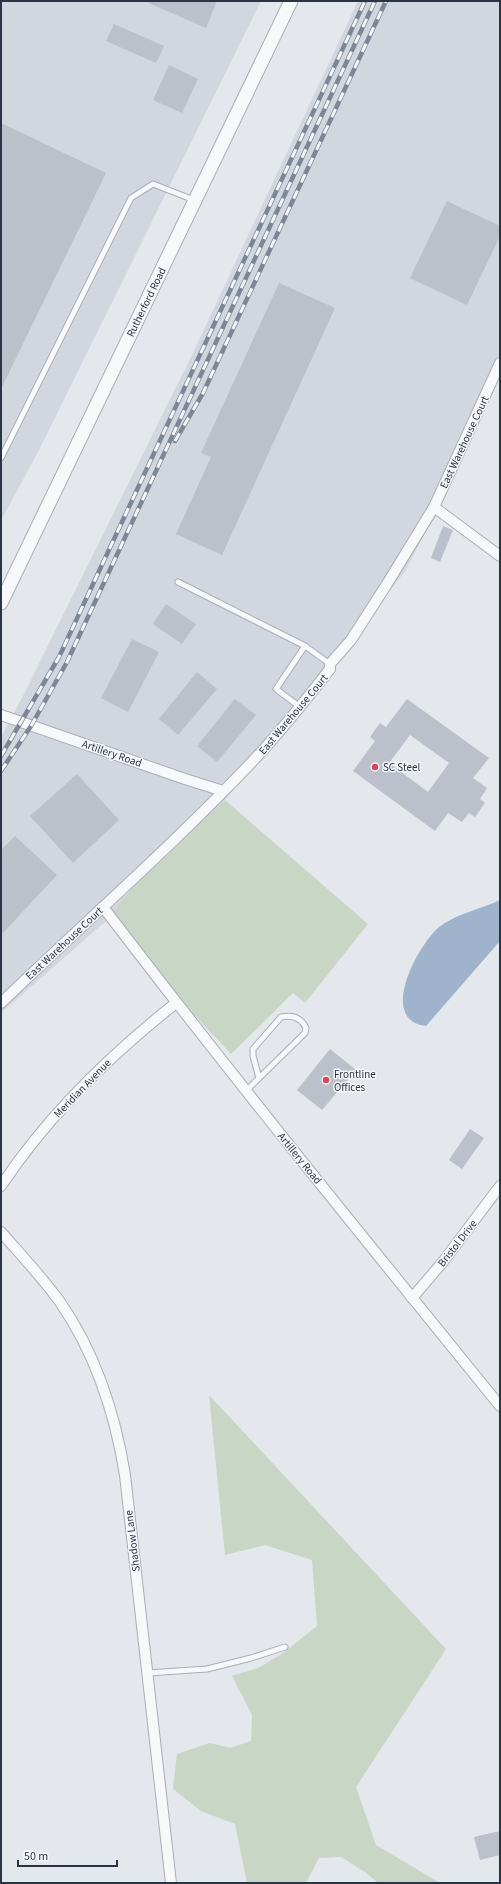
<svg xmlns="http://www.w3.org/2000/svg" width="501" height="1884" font-family="'Source Sans 3',sans-serif">
<style>
.built{fill:#d2d6de}
.green{fill:#c9d6c5}
.water{fill:#9fb4cc}
.building{fill:#bbc0ca;fill-rule:evenodd}
.lines{fill:none;stroke-linecap:round;stroke-linejoin:round}
.service-casing{stroke:#a9aeb7;stroke-width:7}
.minor-casing{stroke:#a9aeb7;stroke-width:12}
.tertiary-casing{stroke:#a9aeb7;stroke-width:15}
.service{stroke:#f7f8fa;stroke-width:5}
.minor{stroke:#f7f8fa;stroke-width:10}
.tertiary{stroke:#f7f8fa;stroke-width:13}
.rail-casing{stroke:#7d8696;stroke-width:4.5}
.rail{stroke:#f4f6f9;stroke-width:3;stroke-dasharray:9;stroke-linecap:butt}
.poi-dot{fill:#d1495b;stroke:#f4f6f9;stroke-width:1.5}
.labels{text-anchor:middle;stroke-width:3;stroke-linejoin:round;paint-order:stroke}
.street-label{font-size:11px;fill:#2b3445;stroke:#f4f6f9}
.poi-label{font-size:11px;fill:#2b3445;stroke:#f4f6f9;text-anchor:start}
</style>
<rect width="100%" height="100%" fill="#e4e7ec"/>
<!-- built -->
<g class="built">
<path d="M1,1H261L38,452L1,520Z"/>
<path d="M358,1H500V372L443,497L406,570L277,731L225,800L135,884L106,921L1,1013V737L23,696L193,353Z"/>
</g>
<!-- green -->
<g class="green">
<path d="M225,800L368,924L305,1003L293,993L231,1054L106,921L135,884Z"/>
<path d="M209,1395L446,1649L356,1787L376,1845L440,1883H378L365,1872L341,1857L319,1858L306,1883H247L235,1824L201,1811L173,1789L177,1754L210,1743L230,1748L251,1741L252,1715L232,1676L258,1668L283,1653L317,1626L312,1560L265,1545L225,1555Z"/>
</g>
<!-- water -->
<path class="water" d="M500,900V941L426,1026C377,1020 418,945 439,927C456,914 481,909 500,900Z"/>
<!-- building -->
<g class="building">
<path d="M144,1H217L206,28Z"/>
<path d="M114,24L164,46L156,63L106,41Z"/>
<path d="M169,65L198,79L182,113L153,100Z"/>
<path d="M1,123L106,173L1,389Z"/>
<path d="M447,201L500,226V236L467,305L410,278Z"/>
<path d="M279,283L335,308L222,555L176,534L211,457L201,453Z"/>
<path d="M443,526L453,530L440,562L431,558Z"/>
<path d="M166,604L196,624L182,644L153,624Z"/>
<path d="M132,639L159,652L128,712L101,698Z"/>
<path d="M197,672L217,689L178,735L159,719Z"/>
<path d="M235,699L256,715L217,762L197,746Z"/>
<path d="M407,699L489,758L473,778L487,788L480,799L485,803L475,817L469,813L462,822L448,813L435,831L353,771L375,741L370,737L380,723L386,727ZM410,735L449,763L428,792L389,763Z"/>
<path d="M77,774L119,820L73,863L30,816Z"/>
<path d="M15,836L57,875L1,935V850Z"/>
<path d="M330,1049L356,1070L322,1110L297,1090Z"/>
<path d="M470,1129L484,1138L462,1169L449,1160Z"/>
<path d="M500,1831V1855L480,1860L474,1837Z"/>
</g>
<g class="lines">
<!-- service casing -->
<g class="service-casing">
<g id="service">
<path d="M1,458L131,198L153,184L194,200"/>
<path d="M178,582L305,646L330,664"/>
<path d="M300,707L276,689L305,646"/>
<path d="M246,1091L254,1083L305,1033L306,1028C301,1017 291,1015 281,1017L253,1049V1056L259,1078"/>
<path d="M148,1673L207,1669L251,1658L285,1647"/>
</g>
</g>
<!-- minor casing -->
<g class="minor-casing">
<g id="minor">
<path d="M434,507L500,556"/>
<path d="M1,715L185,779L223,791"/>
<path d="M103,907C232,1076 366,1241 500,1406"/>
<path d="M1,1003C84,923 171,847 250,764C279,734 305,701 330,669V664L351,640L387,584L434,507L500,363"/>
<path d="M1,1186C48,1115 109,1056 176,1003"/>
<path d="M1,1232C21,1255 42,1277 60,1302C96,1354 115,1413 125,1475L171,1883"/>
<path d="M412,1298L442,1263L500,1186"/>
</g>
</g>
<!-- tertiary casing -->
<g class="tertiary-casing">
<path id="tertiary" d="M1,603L291,1"/>
</g>
<!-- service -->
<use href="#service" class="service"/>
<!-- minor -->
<use href="#minor" class="minor"/>
<!-- tertiary -->
<use href="#tertiary" class="tertiary"/>
<!-- rail casing -->
<g class="rail-casing">
<g id="rail">
<path d="M175,441L203,393L386,1"/>
<path d="M1,756L59,657L365,1"/>
<path d="M1,771L31,726L67,662L375,1"/>
</g>
</g>
<!-- rail -->
<use href="#rail" class="rail"/>
</g>
<!-- markers -->
<g class="poi-dot">
<circle cx="375" cy="767" r="4"/>
<circle cx="326" cy="1080" r="4"/>
</g>
<g class="labels">
<!-- street labels -->
<g class="street-label">
<text transform="translate(146 302) rotate(-64)" y="4">Rutherford Road</text>
<text transform="translate(464 442) rotate(-65)" y="4">East Warehouse Court</text>
<text transform="translate(293 714) rotate(-50)" y="4">East Warehouse Court</text>
<text transform="translate(112 753) rotate(19)" y="4">Artillery Road</text>
<text transform="translate(64 943) rotate(-43)" y="4">East Warehouse Court</text>
<text transform="translate(82 1088) rotate(-46)" y="4">Meridian Avenue</text>
<text transform="translate(300 1158) rotate(51)" y="4">Artillery Road</text>
<text transform="translate(457 1243) rotate(-52)" y="4">Bristol Drive</text>
<text transform="translate(132 1541) rotate(-97)" y="4">Shadow Lane</text>
</g>
<!-- poi labels -->
<g class="poi-label">
<text x="383" y="771">SC Steel</text>
<text x="334" y="1078">Frontline<tspan x="334" dy="13">Offices</tspan></text>
</g>
</g>
<!-- border -->
<rect width="501" height="1884" fill="none" stroke="#2b3445" stroke-width="4"/>
<!-- scale -->
<path d="M18 1860v6h99v-6" fill="none" stroke="#2b3445" stroke-width="2"/>
<text x="24" y="1860" font-size="12" fill="#2b3445" stroke="#f4f6f9" stroke-width="3" paint-order="stroke">50 m</text>
</svg>
